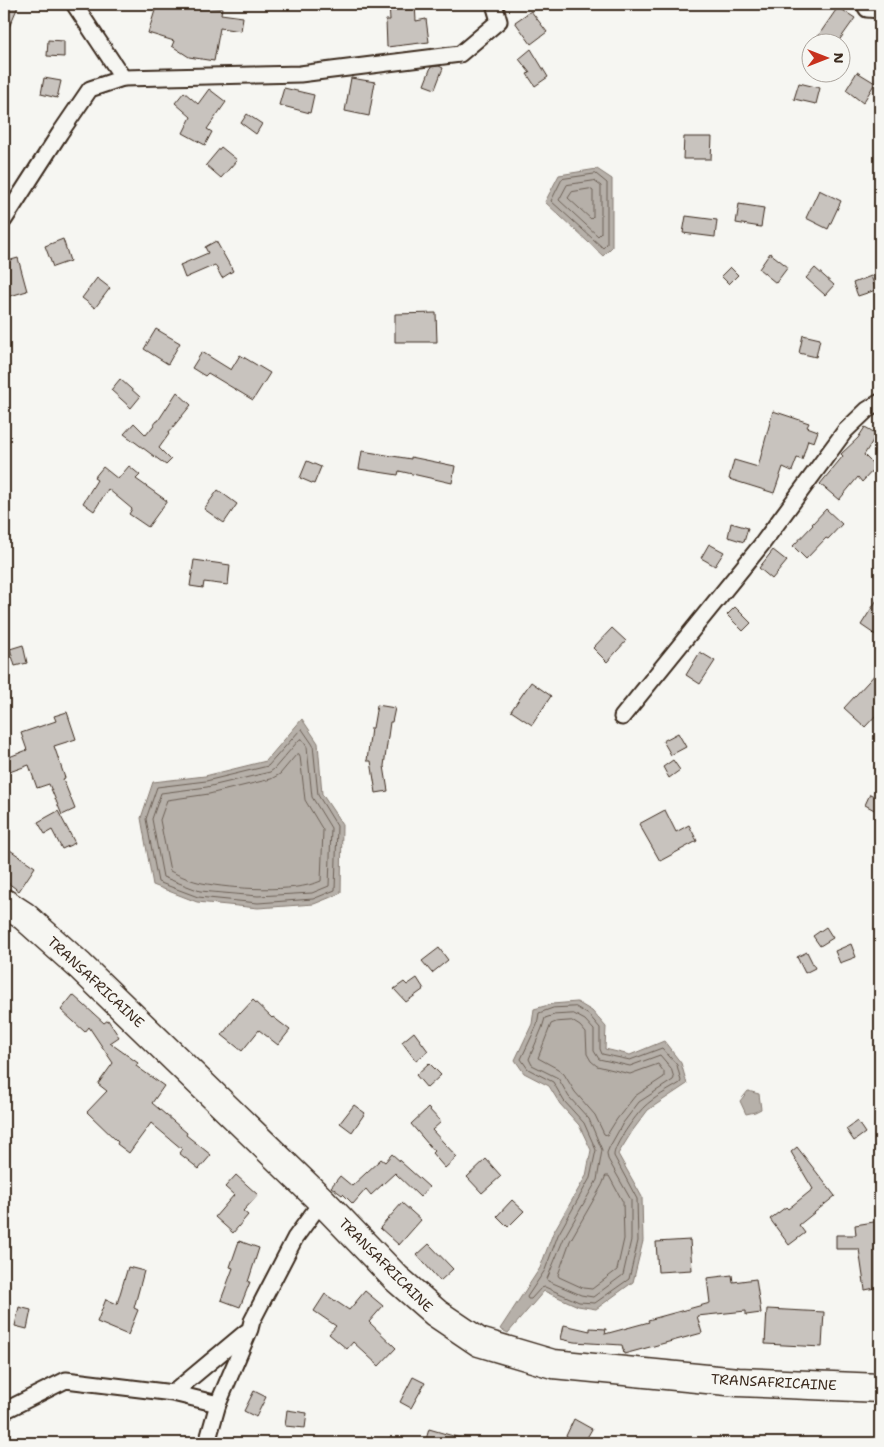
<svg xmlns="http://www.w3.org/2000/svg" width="884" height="1447" font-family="'Shantell Sans',sans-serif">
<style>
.water{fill:#b6b0a9;stroke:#857a71}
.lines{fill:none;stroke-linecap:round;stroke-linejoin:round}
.shore{stroke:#6c6056;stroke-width:1}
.building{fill:#c8c3be;stroke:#3b2a1e}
.street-casing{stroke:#3b2a1e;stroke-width:19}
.highway-casing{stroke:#3b2a1e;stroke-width:31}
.street{stroke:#f6f6f2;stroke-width:15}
.highway{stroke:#f6f6f2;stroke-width:28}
.labels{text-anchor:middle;stroke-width:5;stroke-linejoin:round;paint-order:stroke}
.street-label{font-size:14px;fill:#3b2a1e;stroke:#f6f6f2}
</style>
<rect width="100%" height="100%" fill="#f6f6f2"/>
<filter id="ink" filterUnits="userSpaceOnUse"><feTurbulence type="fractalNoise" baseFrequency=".02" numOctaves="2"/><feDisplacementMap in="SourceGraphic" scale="10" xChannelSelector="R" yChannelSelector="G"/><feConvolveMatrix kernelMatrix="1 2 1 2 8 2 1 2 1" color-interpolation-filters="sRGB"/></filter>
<g filter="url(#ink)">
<!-- water -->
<g class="water">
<path d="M597,169L612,179V247L603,256L545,202L559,175Z"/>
<path d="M302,719L318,743L322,794L342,824L341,893L314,904L258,908L197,902L153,885L141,818L153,782L205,776L266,761Z"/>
<path d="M577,1002L592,1011L606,1027L605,1049L630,1055L664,1041L681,1063L687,1084L648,1110L633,1130L618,1154L642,1197L643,1241L633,1282L596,1309L578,1306L544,1291L508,1333L500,1329L540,1268L553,1233L586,1176L591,1150L579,1125L560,1104L549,1086L524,1073L515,1060L532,1024L534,1009L552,1004Z"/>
<path d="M748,1091L759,1094L761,1109L755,1112L746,1114L740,1101Z"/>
</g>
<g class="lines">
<!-- shore -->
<g class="shore">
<path d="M596,174L607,183V244L603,248L551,201L562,179Z"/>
<path d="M594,181L601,186V233L598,236L559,200L567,185Z"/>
<path d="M590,189L593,191V217L591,219L568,198L572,192Z"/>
<path d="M302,729L313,745L318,795L337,826L335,890L313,899L258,903L198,897L158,882L146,819L157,787L206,781L268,766L300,730Z"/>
<path d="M302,739L307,747L312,797L331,828L329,886L312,893L258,896L200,891L163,877L152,819L161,793L207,787L270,772L274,769L299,740Z"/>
<path d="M299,754L300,756L305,800L323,830L321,881C294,893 232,889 202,883C192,881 180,876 170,871L160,820L167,800L209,794L271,779L280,774L296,755Z"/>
<path d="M576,1007L589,1015L600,1028V1049L602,1054L630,1060L662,1048L677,1065L681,1081L680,1083C669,1090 653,1098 644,1107C636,1115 613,1146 614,1156L637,1199L638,1241L629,1279L595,1303L579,1302L545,1287L541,1288L531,1299H528L527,1297L545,1270L558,1235L590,1178L596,1150L584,1123L564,1101L553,1082L528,1069L521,1059L537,1025L539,1013L553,1008Z"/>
<path d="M574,1014L585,1020L594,1030V1051L599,1059L630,1066L660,1055L671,1068L674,1078L673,1080L639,1102L623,1123L609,1148L607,1153L608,1159L631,1200V1240L623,1275L593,1297L581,1295L548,1281L547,1279L564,1238L597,1180L602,1150L589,1119L569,1097L558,1078L532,1065L529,1059L542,1028L545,1018L554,1015Z"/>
<path d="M572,1021L580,1026L586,1033L587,1054L591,1061L597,1066L630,1074L658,1064L664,1072V1077L635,1096L617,1119L607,1135L604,1134L595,1115L575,1092L564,1074L558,1069L538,1058L551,1024L556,1022Z"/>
<path d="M606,1176H609L623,1202L624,1239L617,1270L592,1289L583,1288L559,1277L558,1275L570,1241L602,1185Z"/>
</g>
</g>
<!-- building -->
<g class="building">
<path d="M4,4H19L4,39Z"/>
<path d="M157,4H187L222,8L221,14L243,17L241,31L220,28L214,61L189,57L172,46L174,41L148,33Z"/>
<path d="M389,4H415L416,21L426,19L429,42L387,47L386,20H390Z"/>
<path d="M838,7L855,18L838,42H814Z"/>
<path d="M531,11L547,32L531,44L515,22Z"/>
<path d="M48,40L64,41V57L47,56Z"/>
<path d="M531,49L548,77L535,86L527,74L530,73L519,59Z"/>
<path d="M439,66L443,68L435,89L424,85L431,67Z"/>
<path d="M857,72L875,83L863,103L846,90Z"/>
<path d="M44,78L61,81L57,98L41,94Z"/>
<path d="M351,78L375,82L369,116L345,111Z"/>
<path d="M799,83L820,88L816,104L794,99Z"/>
<path d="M284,88L314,95L310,113L279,105Z"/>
<path d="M209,89L226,102L207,129L212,132L205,145L183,133L191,117L175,103L184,92L198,104Z"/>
<path d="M247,114L262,124L256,134L241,123Z"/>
<path d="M684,137H712L711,159H683Z"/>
<path d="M221,147L237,160L221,178L206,165Z"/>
<path d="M819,190L841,201L828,229L806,218Z"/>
<path d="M739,204L764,208L761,227L736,223Z"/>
<path d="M686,216L717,220L715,237L683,233Z"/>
<path d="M63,239L70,261L53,267L45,246Z"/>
<path d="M216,241L233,271L222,278L215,265L185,278L180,265L208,253L205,247Z"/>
<path d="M770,253L788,267L776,283L759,269Z"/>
<path d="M18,258L27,291L7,297L4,286V262Z"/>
<path d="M730,267L738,275L729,284L721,276Z"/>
<path d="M815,268L834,285L825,295L806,278Z"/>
<path d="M871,276L876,290L858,296L853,283Z"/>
<path d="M97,278L110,288L95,308L82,298Z"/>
<path d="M436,313L437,342H395V314Z"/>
<path d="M156,329L180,343L168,364L144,349Z"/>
<path d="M803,335L820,339L816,357L799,353Z"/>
<path d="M202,352L231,370L240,355L270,373L253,400L208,373L205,376L192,368Z"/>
<path d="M120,379L140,397L131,408L111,390Z"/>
<path d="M177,392L191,405L168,433L169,434L159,448L171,460L166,465L124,434L134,423L146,435L157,421H158Z"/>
<path d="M773,411L809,423L807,427L818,431L814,442L808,440L802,460L797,458L792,471L783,467L774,493L729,479L734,460L758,467Z"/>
<path d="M865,427L877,434L864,455L876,467L862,482L858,477L839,500L820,484L843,456L841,454L858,438Z"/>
<path d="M362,451L411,459V457L455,466L452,483L399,471L398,475L359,469Z"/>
<path d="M307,461L321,467L314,484L300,478Z"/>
<path d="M129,466L140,475L136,479L167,501L148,527L129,514L132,509L108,489L94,511L83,503L97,480L94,478L103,467L118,479Z"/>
<path d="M218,490L237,504L224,523L204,509Z"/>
<path d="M826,509L842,524L828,539L826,538L806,559L793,546L813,525L812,524Z"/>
<path d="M731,523L748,528L744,542L728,537Z"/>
<path d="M709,544L724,552L715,566L701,558Z"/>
<path d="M773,550L787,561L772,579L759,568Z"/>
<path d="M194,560L230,565L228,585L204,582L203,588L190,586Z"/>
<path d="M880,595V638L861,625Z"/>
<path d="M735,607L751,623L743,631L727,615Z"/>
<path d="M612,628L626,641L607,662L593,648Z"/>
<path d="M23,645L27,663L15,666L10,649Z"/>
<path d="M700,652L715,661L700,684L686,675Z"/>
<path d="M880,669V711L865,727L844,708Z"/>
<path d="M531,682L551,696L532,725L511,711Z"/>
<path d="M377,705L395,708L392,722H390L384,766L388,791L376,793L371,761H367L371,728H373Z"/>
<path d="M67,712L76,739L54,746L65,778L63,779L75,809L62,815L49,784L37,788L29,765L4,774V759L27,750L21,733L56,721L54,716Z"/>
<path d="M678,733L686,747L671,755L663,741Z"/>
<path d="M673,760L680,770L669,778L663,767Z"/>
<path d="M870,794L880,799V813L865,805Z"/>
<path d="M665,810L676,832L689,825L697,841L660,861L639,824Z"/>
<path d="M58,811L75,843L62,849L52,830L45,834L38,822Z"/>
<path d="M4,846L35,867L19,891L4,880Z"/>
<path d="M826,927L833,938L820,946L813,936Z"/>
<path d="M851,944L856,957L840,963L835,951Z"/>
<path d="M439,948L448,960L432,973L422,961Z"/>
<path d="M807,952L815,968L805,973L797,957Z"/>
<path d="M417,978L424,989L406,1002L394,989L404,982L407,985Z"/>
<path d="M73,995L104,1023L108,1020L119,1037L110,1043L138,1063L136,1066L164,1086L152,1103L187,1133L186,1135L211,1155L199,1169L179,1153L182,1149L151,1123L129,1153L117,1144L118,1142L87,1112L107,1091L98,1084L113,1063L89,1027L85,1032L61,1010Z"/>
<path d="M253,1000L272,1018L273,1017L290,1030L278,1045L259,1030L242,1051L222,1035L240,1012L241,1013Z"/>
<path d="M414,1032L428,1051L416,1061L402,1042Z"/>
<path d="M429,1063L441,1075L427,1088L416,1075Z"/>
<path d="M354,1105L365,1113L352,1132L340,1123Z"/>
<path d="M428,1108L441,1122L432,1130L457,1157L445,1168L432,1153L434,1151L411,1124Z"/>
<path d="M857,1121L865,1133L854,1141L846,1129Z"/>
<path d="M797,1147L835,1196L799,1225L805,1233L789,1245L770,1219L786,1207L788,1209L813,1189L791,1152Z"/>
<path d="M392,1154L429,1187L420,1197L395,1173L371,1195L366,1189L353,1204L343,1194L342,1195L331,1187L340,1176L352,1186L381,1159L385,1162Z"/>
<path d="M486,1159L501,1176L482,1193L467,1177Z"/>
<path d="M236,1175L258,1195L243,1211L248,1215L233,1233L215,1217L234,1195L225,1187Z"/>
<path d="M512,1200L524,1211L508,1227L497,1216Z"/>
<path d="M402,1203L421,1220L399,1245L380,1228Z"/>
<path d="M880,1221V1287L865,1290L859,1249H836V1235H856L855,1225Z"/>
<path d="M690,1240L692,1270L658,1272L656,1242Z"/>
<path d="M239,1241L259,1248L248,1282H250L240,1307L221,1300L233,1268L230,1267Z"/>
<path d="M429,1244L453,1269L440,1281L417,1255Z"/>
<path d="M128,1267L144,1271L134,1308L138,1310L128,1335L97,1322L106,1299L117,1304Z"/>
<path d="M732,1275L733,1282L756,1279L761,1313L746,1315V1311L697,1316L702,1333L624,1354L622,1345L574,1342L561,1339L564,1325L590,1331V1328L606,1329L605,1334L649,1322L648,1320L710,1303L707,1278Z"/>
<path d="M365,1291L383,1306L369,1322L396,1348L379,1366L353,1342L347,1349L329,1334L336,1326L314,1311L325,1294L349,1310Z"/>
<path d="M19,1307L31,1310L27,1329L15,1326Z"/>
<path d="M767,1309L824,1312L822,1347L765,1344Z"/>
<path d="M413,1377L425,1383L411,1408L400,1402Z"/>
<path d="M254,1391L266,1397L256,1417L244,1411Z"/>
<path d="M287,1410L307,1413L305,1428L285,1426Z"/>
<path d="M574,1419L592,1429L584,1443H580L566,1436Z"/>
<path d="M429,1429L467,1440L466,1443H425Z"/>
</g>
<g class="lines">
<!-- street casing -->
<g class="street-casing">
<g id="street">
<path d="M74,4L123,78"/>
<path d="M864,4L867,9L880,10"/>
<path d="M4,220L60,133L90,89L123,78L300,74L460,54L499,21L494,4"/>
<path d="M622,717L762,544L845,431L867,410L880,402"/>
<path d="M173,1393L246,1332"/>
<path d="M4,1411L66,1380L173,1393L218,1404"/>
<path d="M207,1443L218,1404L250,1329L252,1321L295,1238L322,1201"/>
</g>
</g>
<!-- highway casing -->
<g class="highway-casing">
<path id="highway" d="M4,903L24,916L80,966L322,1201L396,1278L436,1313L479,1342L553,1364L738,1382L880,1388"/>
</g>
<!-- street -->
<use href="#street" class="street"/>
<!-- highway -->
<use href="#highway" class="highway"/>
</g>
</g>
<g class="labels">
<!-- street labels -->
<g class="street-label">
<text transform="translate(96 982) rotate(43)" y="5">TRANSAFRICAINE</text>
<text transform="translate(386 1265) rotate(45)" y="5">TRANSAFRICAINE</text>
<text transform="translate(774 1382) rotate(3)" y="5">TRANSAFRICAINE</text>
</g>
</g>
<!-- margin -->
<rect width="884" height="1447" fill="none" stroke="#f6f6f2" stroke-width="20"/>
<rect x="10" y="10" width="864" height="1427" fill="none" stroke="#3b2a1e" stroke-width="2" filter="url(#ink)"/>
<!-- north arrow -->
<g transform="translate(826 58) rotate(90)"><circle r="24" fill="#f6f6f2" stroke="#aba49d"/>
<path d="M0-4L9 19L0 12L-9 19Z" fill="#c8321e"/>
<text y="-8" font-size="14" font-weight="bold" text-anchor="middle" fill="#3b2a1e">N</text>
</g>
</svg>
